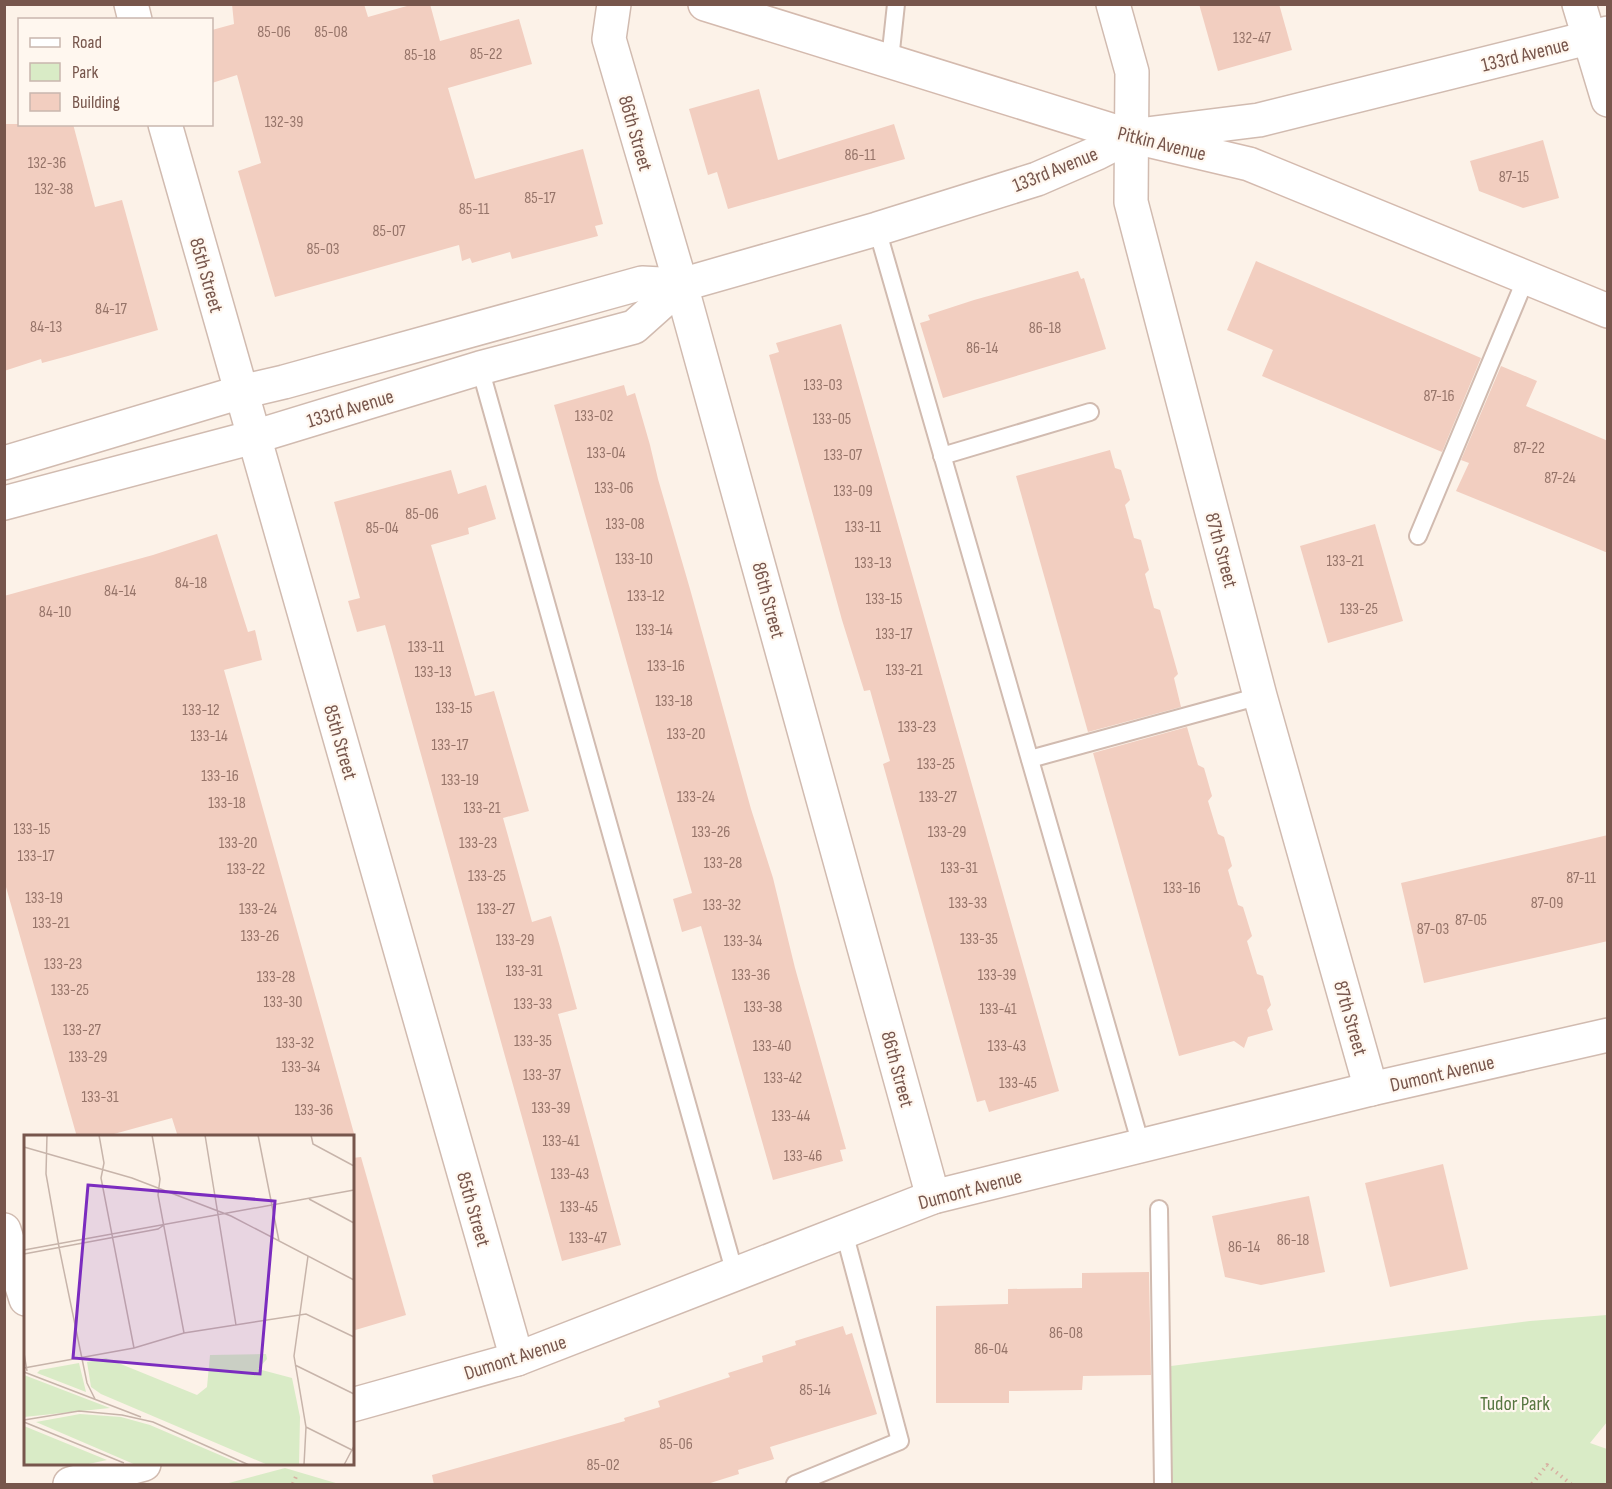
<svg xmlns="http://www.w3.org/2000/svg" width="1612" height="1489" font-family="'Sofia Sans Condensed',sans-serif">
<style>
.green{fill:#d9ebc6}
.building{fill:#f2cec0}
.lines{fill:none;stroke-linecap:round;stroke-linejoin:round}
.lane-casing{stroke:#d1bbb0;stroke-width:20}
.street-casing{stroke:#d1bbb0;stroke-width:36}
.secondary-casing{stroke:#d4baae;stroke-width:36}
.path{stroke:#d7b1a2;stroke-width:4;stroke-dasharray:1.5 4.5;stroke-linecap:butt}
.lane{stroke:#fff;stroke-width:16}
.street{stroke:#fff;stroke-width:33}
.secondary{stroke:#fff;stroke-width:33}
.labels{text-anchor:middle;stroke-width:4.5;stroke-linejoin:round;paint-order:stroke}
.number-label{font-size:16px;fill:#967469}
.street-label{font-size:20px;fill:#77564c;stroke:#fff7ef}
.park-label{font-size:20px;fill:#577741;stroke:#fff7ef}
.inset-road{fill:none;stroke:#c7b4aa;stroke-width:1.5}
.view{fill:#7b2cbf;fill-opacity:0.15;stroke:#7b2cbf;stroke-width:3}
.inset-edge{fill:none;stroke:#77564c;stroke-width:3}
</style>
<rect width="100%" height="100%" fill="#fcf2e8"/>
<!-- green -->
<g class="green">
<path d="M1607,1315V1422L1590,1443L1607,1449V1484H1172L1171,1366L1530,1321Z"/>
<path d="M285,1468L339,1484H225Z"/>
</g>
<!-- building -->
<g class="building">
<path d="M232,4H364L368,17L414,4H430L440,41L519,19L532,64L448,88L475,179L583,149L603,224L595,226L598,236L512,259L510,252L472,263L470,258L462,261L459,245L275,297L238,171L261,163L237,75L212,83V30L234,24Z"/>
<path d="M1199,4H1279L1292,50L1218,71Z"/>
<path d="M759,89L778,160L894,124L905,159L728,209L717,172L708,175L689,109Z"/>
<path d="M4,124H73L95,207L122,200L158,330L68,356L42,363L41,359L4,371Z"/>
<path d="M1543,140L1559,198L1523,208L1479,191L1470,161Z"/>
<path d="M1256,261L1481,358L1442,452L1262,376L1273,350L1227,330Z"/>
<path d="M1078,271L1081,279L1084,278L1106,349L943,398L920,323L930,320L928,315L974,300Z"/>
<path d="M841,324L1059,1091L989,1112L985,1100L977,1102L883,764L890,761L870,690L864,691L842,620L769,355L779,352L776,343Z"/>
<path d="M1501,366L1537,381L1526,406L1608,441V553L1456,491L1469,463L1461,460Z"/>
<path d="M624,385L627,396L635,393L650,445L658,479L690,589L751,809L773,878L795,968L846,1149L840,1150L843,1161L773,1180L701,926L682,932L673,899L692,893L554,405Z"/>
<path d="M1110,450L1115,468L1121,470L1130,500L1125,505L1134,538L1141,540L1149,570L1145,574L1154,608L1160,610L1178,674L1174,678L1181,707L1088,732L1016,476Z"/>
<path d="M451,470L458,494L486,485L496,519L468,528L469,534L431,545L475,696L494,691L529,811L503,818L532,922L551,916L560,947L577,1009L558,1014L621,1245L562,1261L385,625L357,632L348,601L360,598L334,502Z"/>
<path d="M1375,524L1403,621L1328,643L1300,546Z"/>
<path d="M217,534L248,632L255,630L262,660L224,670L355,1137H178L172,1118L103,1137H77L4,880V596L153,555Z"/>
<path d="M1187,727L1198,765L1204,768L1212,796L1208,801L1218,834L1224,837L1232,866L1228,870L1238,905L1243,907L1252,936L1247,941L1257,974L1263,976L1271,1005L1267,1010L1273,1030L1248,1037L1244,1048L1234,1041L1179,1056L1093,753Z"/>
<path d="M1608,835V941L1424,983L1401,883Z"/>
<path d="M361,1157L406,1315L352,1331V1158Z"/>
<path d="M1443,1164L1468,1269L1390,1287L1365,1183Z"/>
<path d="M1309,1196L1325,1272L1261,1285L1225,1277L1212,1216Z"/>
<path d="M1149,1272L1151,1375L1083,1376L1082,1390L1009,1391V1403H936V1306L1008,1304V1289L1082,1288V1273Z"/>
<path d="M843,1326L846,1335L852,1333L877,1414L770,1447L774,1459L738,1470L739,1474L704,1485H434L432,1475L625,1421L624,1418L660,1407L658,1401L730,1377L728,1373L763,1362L762,1356L796,1345L795,1341Z"/>
</g>
<g class="lines">
<!-- lane casing -->
<g class="lane-casing">
<g id="lane">
<path d="M890,60L896,4"/>
<path d="M877,229L1141,1145"/>
<path d="M480,368L735,1274"/>
<path d="M942,456L1090,412"/>
<path d="M1418,536L1526,278"/>
<path d="M1030,759L1260,696"/>
<path d="M1159,1209L1163,1484"/>
<path d="M795,1484L900,1441L844,1232"/>
</g>
</g>
<!-- street casing -->
<g class="street-casing">
<g id="street">
<path d="M131,4L135,20"/>
<path d="M614,4L609,39L681,285L933,1197"/>
<path d="M1113,4L1132,72L1131,202L1260,696L1371,1089"/>
<path d="M1579,4L1608,100"/>
<path d="M165,124L517,1359"/>
<path d="M4,463L241,392L284,382L642,283L681,285L877,229L1037,179L1097,153L1130,136L1259,120L1608,33"/>
<path d="M4,503L254,437L480,368L634,327L681,285"/>
<path d="M4,1230L26,1299"/>
<path d="M352,1405L517,1359L933,1197L1371,1089L1608,1035"/>
<path d="M70,1484L144,1464"/>
</g>
</g>
<!-- secondary casing -->
<g class="secondary-casing">
<path id="secondary" d="M705,4L1130,136L1249,164L1608,311"/>
</g>
<!-- path -->
<g class="path">
<path d="M293,1484L297,1474"/>
<path d="M1532,1484L1547,1465L1571,1484"/>
</g>
<!-- lane -->
<use href="#lane" class="lane"/>
<!-- street -->
<use href="#street" class="street"/>
<!-- secondary -->
<use href="#secondary" class="secondary"/>
</g>
<g class="labels">
<!-- number labels -->
<g class="number-label">
<text x="274" y="37">85-06</text>
<text x="331" y="37">85-08</text>
<text x="1252" y="43">132-47</text>
<text x="486" y="59">85-22</text>
<text x="420" y="60">85-18</text>
<text x="284" y="127">132-39</text>
<text x="860" y="160">86-11</text>
<text x="47" y="168">132-36</text>
<text x="1514" y="182">87-15</text>
<text x="54" y="194">132-38</text>
<text x="540" y="203">85-17</text>
<text x="474" y="214">85-11</text>
<text x="389" y="236">85-07</text>
<text x="323" y="254">85-03</text>
<text x="111" y="314">84-17</text>
<text x="46" y="332">84-13</text>
<text x="1045" y="333">86-18</text>
<text x="982" y="353">86-14</text>
<text x="823" y="390">133-03</text>
<text x="1439" y="401">87-16</text>
<text x="594" y="421">133-02</text>
<text x="832" y="424">133-05</text>
<text x="1529" y="453">87-22</text>
<text x="606" y="458">133-04</text>
<text x="843" y="460">133-07</text>
<text x="1560" y="483">87-24</text>
<text x="614" y="493">133-06</text>
<text x="853" y="496">133-09</text>
<text x="422" y="519">85-06</text>
<text x="625" y="529">133-08</text>
<text x="863" y="532">133-11</text>
<text x="382" y="533">85-04</text>
<text x="634" y="564">133-10</text>
<text x="1345" y="566">133-21</text>
<text x="873" y="568">133-13</text>
<text x="191" y="588">84-18</text>
<text x="120" y="596">84-14</text>
<text x="646" y="601">133-12</text>
<text x="884" y="604">133-15</text>
<text x="1359" y="614">133-25</text>
<text x="55" y="617">84-10</text>
<text x="654" y="635">133-14</text>
<text x="894" y="639">133-17</text>
<text x="426" y="652">133-11</text>
<text x="666" y="671">133-16</text>
<text x="904" y="675">133-21</text>
<text x="433" y="677">133-13</text>
<text x="674" y="706">133-18</text>
<text x="454" y="713">133-15</text>
<text x="201" y="715">133-12</text>
<text x="917" y="732">133-23</text>
<text x="686" y="739">133-20</text>
<text x="209" y="741">133-14</text>
<text x="450" y="750">133-17</text>
<text x="936" y="769">133-25</text>
<text x="220" y="781">133-16</text>
<text x="460" y="785">133-19</text>
<text x="696" y="802">133-24</text>
<text x="938" y="802">133-27</text>
<text x="227" y="808">133-18</text>
<text x="482" y="813">133-21</text>
<text x="32" y="834">133-15</text>
<text x="711" y="837">133-26</text>
<text x="947" y="837">133-29</text>
<text x="238" y="848">133-20</text>
<text x="478" y="848">133-23</text>
<text x="36" y="861">133-17</text>
<text x="723" y="868">133-28</text>
<text x="959" y="873">133-31</text>
<text x="246" y="874">133-22</text>
<text x="487" y="881">133-25</text>
<text x="1581" y="883">87-11</text>
<text x="1182" y="893">133-16</text>
<text x="44" y="903">133-19</text>
<text x="968" y="908">133-33</text>
<text x="1547" y="908">87-09</text>
<text x="722" y="910">133-32</text>
<text x="258" y="914">133-24</text>
<text x="496" y="914">133-27</text>
<text x="1471" y="925">87-05</text>
<text x="51" y="928">133-21</text>
<text x="1433" y="934">87-03</text>
<text x="260" y="941">133-26</text>
<text x="979" y="944">133-35</text>
<text x="515" y="945">133-29</text>
<text x="743" y="946">133-34</text>
<text x="63" y="969">133-23</text>
<text x="524" y="976">133-31</text>
<text x="751" y="980">133-36</text>
<text x="997" y="980">133-39</text>
<text x="276" y="982">133-28</text>
<text x="70" y="995">133-25</text>
<text x="283" y="1007">133-30</text>
<text x="533" y="1009">133-33</text>
<text x="763" y="1012">133-38</text>
<text x="998" y="1014">133-41</text>
<text x="82" y="1035">133-27</text>
<text x="533" y="1046">133-35</text>
<text x="295" y="1048">133-32</text>
<text x="772" y="1051">133-40</text>
<text x="1007" y="1051">133-43</text>
<text x="88" y="1062">133-29</text>
<text x="301" y="1072">133-34</text>
<text x="542" y="1080">133-37</text>
<text x="783" y="1083">133-42</text>
<text x="1018" y="1088">133-45</text>
<text x="100" y="1102">133-31</text>
<text x="551" y="1113">133-39</text>
<text x="314" y="1115">133-36</text>
<text x="791" y="1121">133-44</text>
<text x="561" y="1146">133-41</text>
<text x="803" y="1161">133-46</text>
<text x="570" y="1179">133-43</text>
<text x="579" y="1212">133-45</text>
<text x="588" y="1243">133-47</text>
<text x="1293" y="1245">86-18</text>
<text x="1244" y="1252">86-14</text>
<text x="1066" y="1338">86-08</text>
<text x="991" y="1354">86-04</text>
<text x="815" y="1395">85-14</text>
<text x="676" y="1449">85-06</text>
<text x="603" y="1470">85-02</text>
</g>
<!-- street labels -->
<g class="street-label">
<text transform="translate(1525 54) rotate(-14)" y="7">133rd Avenue</text>
<text transform="translate(636 133) rotate(74)" y="7">86th Street</text>
<text transform="translate(1162 143) rotate(14)" y="7">Pitkin Avenue</text>
<text transform="translate(1055 169) rotate(-22)" y="7">133rd Avenue</text>
<text transform="translate(207 275) rotate(74)" y="7">85th Street</text>
<text transform="translate(350 408) rotate(-17)" y="7">133rd Avenue</text>
<text transform="translate(1222 550) rotate(75)" y="7">87th Street</text>
<text transform="translate(769 600) rotate(75)" y="7">86th Street</text>
<text transform="translate(341 742) rotate(74)" y="7">85th Street</text>
<text transform="translate(1351 1018) rotate(74)" y="7">87th Street</text>
<text transform="translate(898 1069) rotate(75)" y="7">86th Street</text>
<text transform="translate(1442 1073) rotate(-13)" y="7">Dumont Avenue</text>
<text transform="translate(970 1189) rotate(-15)" y="7">Dumont Avenue</text>
<text transform="translate(474 1209) rotate(74)" y="7">85th Street</text>
<text transform="translate(515 1357) rotate(-18)" y="7">Dumont Avenue</text>
</g>
<!-- park labels -->
<g class="park-label">
<text x="1515" y="1410">Tudor Park</text>
</g>
</g>
<!-- overview -->
<g transform="translate(24 1135)">
<rect width="330" height="330" fill="#fcf2e8"/>
<path d="M242,219L243,224L234,234L268,243L276,282L275,330H244L77,259L67,252L63,227L82,223L173,260L183,252L186,220ZM55,228L62,257L13,238L16,235ZM0,240L86,273L0,282ZM56,279L97,282L126,290L219,330H112L12,287ZM0,291L83,325L60,330H0Z" fill="#d9ebc6"/>
<path class="inset-road" d="M23,0L22,39L35,112L63,248L71,264M75,0L80,28L77,43L110,213M128,0L136,44L134,60L160,198M181,0L212,190M234,0L255,106M287,0L289,9L330,31M0,12L108,43L207,81L330,145M285,64L330,88M0,115L330,55M0,119L134,94L140,90M0,218L3,236M271,230L330,259M0,233L110,213L160,198L282,179L330,202M0,237L117,282M0,285L55,276L98,280L129,287L225,330M0,287L100,328M282,292L330,316M82,330H103M280,330L282,292L270,221L284,121M320,330L330,311"/>
<path class="view" d="M64,50L251,66L236,239L49,223Z"/>
<rect width="330" height="330" class="inset-edge"/>
</g>
<!-- border -->
<rect width="1612" height="1489" fill="none" stroke="#77564c" stroke-width="12"/>
<!-- legend -->
<rect x="18" y="18" width="195" height="108" fill="#fff7ef" stroke="#c9b7ae" stroke-width="1.5"/>
<rect x="30" y="38" width="30" height="9" fill="#ffffff" stroke="#c9b7ae" stroke-width="1.5"/>
<text x="72" y="48" font-size="18" fill="#77564c">Road</text>
<rect x="30" y="63" width="30" height="18" fill="#d9ebc6" stroke="#c9b7ae" stroke-width="1.5"/>
<text x="72" y="78" font-size="18" fill="#77564c">Park</text>
<rect x="30" y="93" width="30" height="18" fill="#f2cec0" stroke="#c9b7ae" stroke-width="1.5"/>
<text x="72" y="108" font-size="18" fill="#77564c">Building</text>
</svg>
